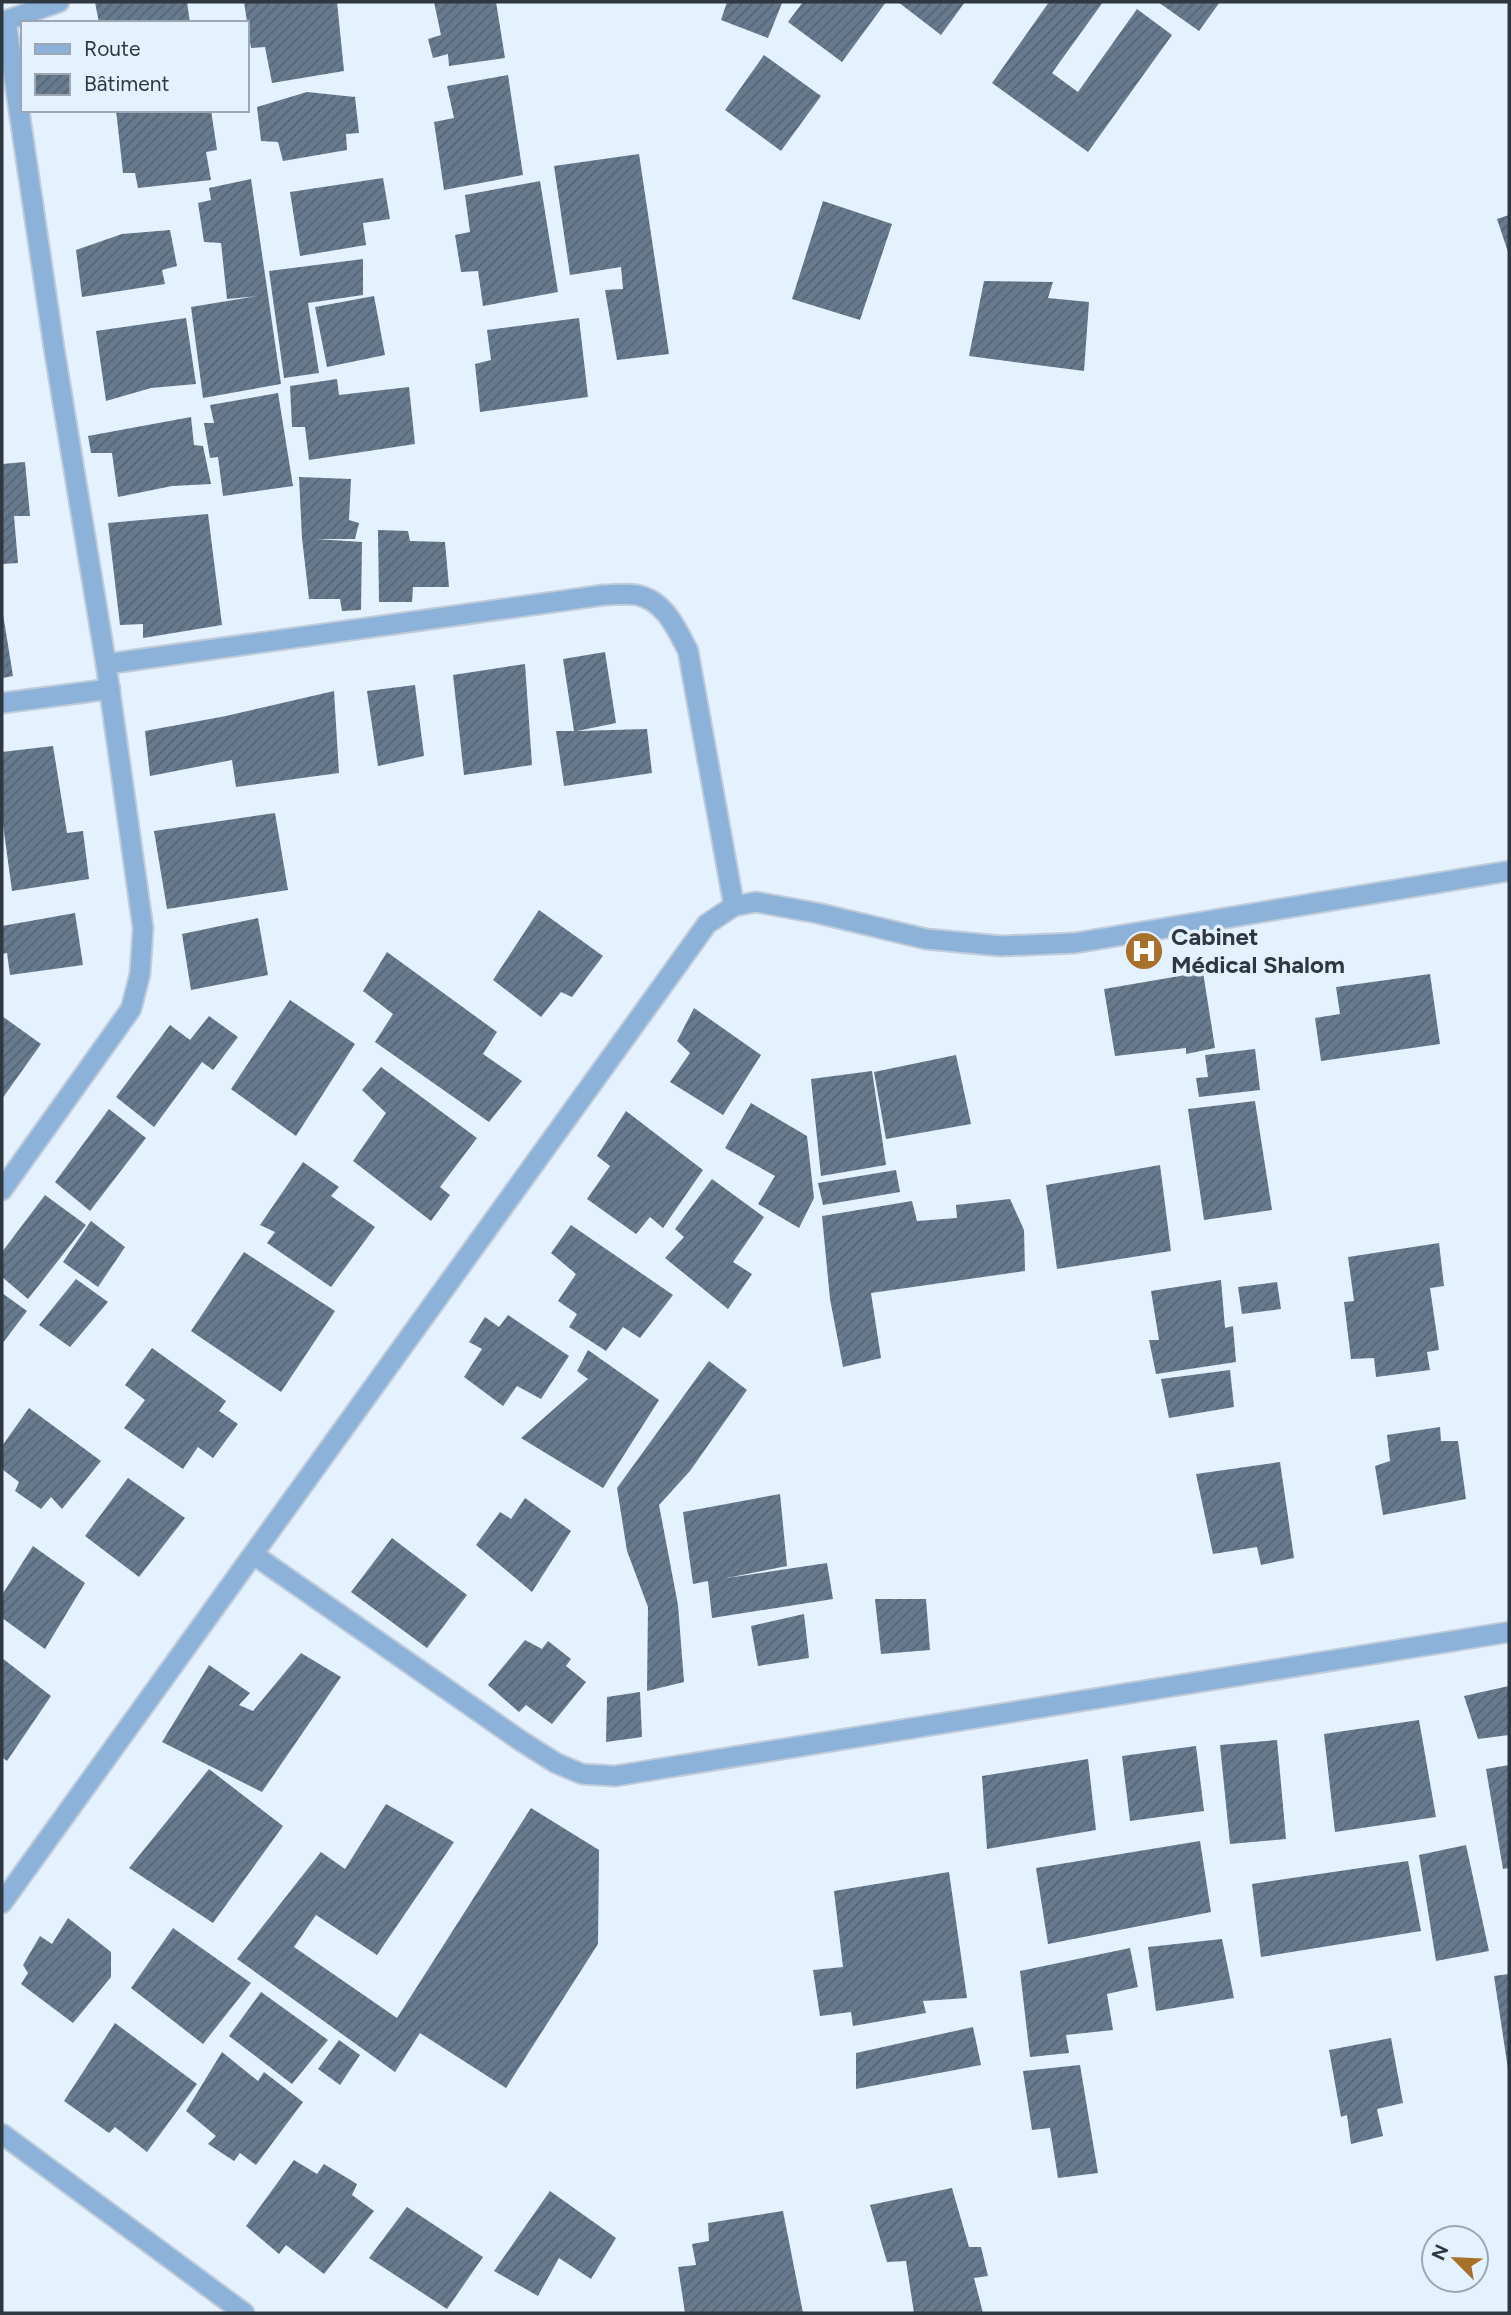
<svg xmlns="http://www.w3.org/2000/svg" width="1511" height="2315" font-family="Figtree,sans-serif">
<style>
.building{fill:url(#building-hatch)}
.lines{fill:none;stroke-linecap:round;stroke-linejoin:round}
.minor-casing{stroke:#c0ccd9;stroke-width:23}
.tertiary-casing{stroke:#c0ccd9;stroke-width:23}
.minor{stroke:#8cb2d9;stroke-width:19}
.tertiary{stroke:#8cb2d9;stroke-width:19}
.labels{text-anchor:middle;stroke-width:7;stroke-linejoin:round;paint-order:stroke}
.poi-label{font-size:24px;font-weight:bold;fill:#2f3740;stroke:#e4f1ff;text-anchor:start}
</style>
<defs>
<pattern id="building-hatch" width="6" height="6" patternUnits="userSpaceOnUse" patternTransform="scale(1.75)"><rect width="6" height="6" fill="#677a8e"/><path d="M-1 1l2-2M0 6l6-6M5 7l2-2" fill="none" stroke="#556575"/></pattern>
</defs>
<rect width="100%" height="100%" fill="#e4f1ff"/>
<!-- building -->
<g class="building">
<path d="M95,2H187L190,23H99Z"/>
<path d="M244,2H337L344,71L272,83L265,47L251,48Z"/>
<path d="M434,2H496L505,58L449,66L448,54L433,58L428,39L441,35Z"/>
<path d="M727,2L782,3L768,38L721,20Z"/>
<path d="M803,2H886L842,62L788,22Z"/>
<path d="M898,2H965L941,35Z"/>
<path d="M1049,2H1103L1052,73L1078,92L1137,9L1172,35L1088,152L992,83Z"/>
<path d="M1158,2H1220L1199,31Z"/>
<path d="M764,55L821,96L781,151L725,110Z"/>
<path d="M508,75L523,175L444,190L434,122L454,118L447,86Z"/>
<path d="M307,92L355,97L359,133L346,134L347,150L283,161L278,142L261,141L257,107Z"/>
<path d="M116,110H211L217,150L206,152L211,180L138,188L135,173H123Z"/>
<path d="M639,154L669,354L617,360L605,290L623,289L621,267L570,275L554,166Z"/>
<path d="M383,178L390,219L363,223L366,245L300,256L290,192Z"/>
<path d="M251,179L281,384L203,398L191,307L258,296L227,299L221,243L204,242L198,203L211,200L209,188Z"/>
<path d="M540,181L558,292L483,306L478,271L461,272L455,235L470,232L465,195Z"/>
<path d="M823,201L892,224L860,320L792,299Z"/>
<path d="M1509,215V255L1497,219Z"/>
<path d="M170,230L177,266L162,270L165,284L82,297L76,250L122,234Z"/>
<path d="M363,259V295L308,303L319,373L284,378L269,271Z"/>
<path d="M984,281L1053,282L1048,298L1089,302L1084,371L969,356Z"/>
<path d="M374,296L385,355L327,367L315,307Z"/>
<path d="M186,318L196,384L151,388L106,401L96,331Z"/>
<path d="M579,318L588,397L480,412L475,364L491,360L487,330Z"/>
<path d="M337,379L339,395L409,387L415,444L309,460L305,427H292L290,386Z"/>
<path d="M278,393L293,486L223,496L218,457L210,458L204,423H214L210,405Z"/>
<path d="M191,417L194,445L203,446L211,484L172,486L118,497L112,453H91L88,436Z"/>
<path d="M25,462L30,516H14L18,563L2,564V464Z"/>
<path d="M299,477L351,479L349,520L359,523L355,539H316L362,542L361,610L342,611L340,599H309L302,538Z"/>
<path d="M208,514L222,625L143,638V624L120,625L108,523Z"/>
<path d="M378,530L408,531L410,541L445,542L449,587H413L412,602H379Z"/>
<path d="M2,608L13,676L2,678Z"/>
<path d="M605,652L616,723L577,731L647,729L652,773L564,786L556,731H574L563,659Z"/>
<path d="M525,664L532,765L464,775L453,675Z"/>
<path d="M415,685L424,756L378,766L367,691Z"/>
<path d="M334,691L339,773L236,787L232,760L150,776L145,731L226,716Z"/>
<path d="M53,746L67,833L83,831L89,879L12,891L2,817V752Z"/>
<path d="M275,813L288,890L167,909L154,831Z"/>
<path d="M539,910L603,956L572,997L561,992L541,1017L493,980Z"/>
<path d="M75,913L83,965L10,975L7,953L2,954V926Z"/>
<path d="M258,918L268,975L191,990L182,934Z"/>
<path d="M387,952L497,1032L483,1054L522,1081L489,1122L375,1042L393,1014L363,991Z"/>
<path d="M1203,972L1215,1048L1186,1054V1048L1115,1056L1104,989Z"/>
<path d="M1430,974L1440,1044L1321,1061L1315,1018L1340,1014L1336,987Z"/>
<path d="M290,1000L355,1044L296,1136L231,1089Z"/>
<path d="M694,1008L761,1055L723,1115L670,1082L690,1053L677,1041Z"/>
<path d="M2,1016L41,1044L2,1099Z"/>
<path d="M209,1016L238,1037L213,1070L202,1062L154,1127L116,1097L170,1025L190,1040Z"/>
<path d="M1255,1049L1260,1090L1199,1097L1196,1078L1208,1077L1205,1055Z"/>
<path d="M956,1055L971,1124L886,1139L874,1072Z"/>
<path d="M381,1067L477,1138L440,1187L450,1195L431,1221L353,1161L386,1113L362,1090Z"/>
<path d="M872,1071L886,1165L821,1176L811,1079Z"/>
<path d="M1255,1101L1272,1210L1204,1220L1188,1109Z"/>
<path d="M751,1103L807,1136L814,1198L799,1228L758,1204L775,1176L725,1148Z"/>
<path d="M109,1109L146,1138L90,1211L55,1182Z"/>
<path d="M626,1111L703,1170L663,1228L650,1217L636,1234L587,1199L610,1166L597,1156Z"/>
<path d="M303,1162L339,1187L331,1196L375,1227L331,1287L267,1243L275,1232L260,1225Z"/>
<path d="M1160,1165L1171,1251L1057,1269L1046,1185Z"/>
<path d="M896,1170L900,1192L823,1205L818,1183Z"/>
<path d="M712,1179L764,1217L733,1262L752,1274L728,1309L665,1258L684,1237L675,1229Z"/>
<path d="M45,1195L86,1225L28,1299L2,1277V1252Z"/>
<path d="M1010,1199L1024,1230L1025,1271L871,1293L881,1358L843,1367L830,1299L822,1216L912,1201L917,1221L957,1218L956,1205Z"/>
<path d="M91,1221L125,1247L98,1287L63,1262Z"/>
<path d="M571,1225L673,1295L640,1338L623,1327L606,1351L569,1327L577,1314L558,1301L576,1274L551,1253Z"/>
<path d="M1439,1243L1444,1286L1430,1288L1439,1350L1427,1352L1430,1370L1376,1377L1374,1358L1351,1359L1344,1302L1354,1301L1348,1257Z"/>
<path d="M244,1252L335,1311L281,1392L191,1331Z"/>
<path d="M76,1279L108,1302L70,1347L39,1325Z"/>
<path d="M1221,1280L1225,1328L1233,1326L1236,1362L1156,1374L1149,1340H1159L1151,1291Z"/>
<path d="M1277,1282L1281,1309L1242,1314L1238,1287Z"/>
<path d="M2,1293L27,1311L2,1344Z"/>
<path d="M508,1315L569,1356L541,1399L517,1386L503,1406L464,1377L482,1349L469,1342L485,1317L499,1327Z"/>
<path d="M152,1348L226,1401L219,1411L238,1424L213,1458L198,1447L183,1469L124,1428L145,1400L125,1385Z"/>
<path d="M588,1350L659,1400L603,1488L521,1438L588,1379L577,1371Z"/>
<path d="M709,1361L747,1390L690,1471L659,1505L678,1605L684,1682L647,1691L648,1607L627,1551L617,1488Z"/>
<path d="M1230,1370L1234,1407L1169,1418L1161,1379Z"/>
<path d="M29,1408L101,1461L62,1509L51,1497L41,1509L15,1491L19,1482L2,1469V1446Z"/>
<path d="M1440,1427L1441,1441H1458L1466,1499L1383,1515L1375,1466L1390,1461L1387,1435Z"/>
<path d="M1280,1462L1294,1558L1261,1565L1257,1547L1213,1554L1196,1474Z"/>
<path d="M128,1478L185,1518L139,1577L85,1536Z"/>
<path d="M780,1494L787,1566L727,1578L827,1563L833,1599L712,1618L708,1581L693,1584L683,1512Z"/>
<path d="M525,1498L571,1531L532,1592L476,1545L500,1512L511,1519Z"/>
<path d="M392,1538L467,1595L427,1648L351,1592Z"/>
<path d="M33,1546L85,1583L45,1649L2,1618V1595Z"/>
<path d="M875,1599H926L930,1650L881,1654Z"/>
<path d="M804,1614L809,1658L758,1666L751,1626Z"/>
<path d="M525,1640L542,1649L548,1641L571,1659L566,1666L586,1682L552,1724L526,1705L519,1712L488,1685Z"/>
<path d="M301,1653L341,1677L262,1792L162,1742L209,1665L250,1693L239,1705L253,1711Z"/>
<path d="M2,1658L51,1696L7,1761L2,1757Z"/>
<path d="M1509,1686V1735L1478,1739L1464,1696Z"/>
<path d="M640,1692L642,1737L606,1742L607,1697Z"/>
<path d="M1419,1720L1436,1817L1335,1832L1324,1734Z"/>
<path d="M1277,1740L1286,1839L1230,1844L1220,1745Z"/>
<path d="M1196,1746L1204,1811L1130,1821L1122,1756Z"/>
<path d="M1088,1759L1096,1830L987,1849L982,1776Z"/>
<path d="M1509,1765V1868L1503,1869L1486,1769Z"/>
<path d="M209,1769L283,1826L213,1923L129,1868Z"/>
<path d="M386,1804L454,1842L377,1955L316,1915L294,1947L397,2018L531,1808L599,1850L598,1944L506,2088L420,2033L395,2072L237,1959L321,1852L345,1869Z"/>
<path d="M1200,1841L1211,1912L1048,1944L1036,1868Z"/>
<path d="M1466,1845L1489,1951L1436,1961L1419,1855Z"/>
<path d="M1408,1861L1421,1931L1261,1957L1252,1884Z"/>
<path d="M949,1872L967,1998L923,2001L926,2013L853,2026L851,2012L820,2016L813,1970L843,1967L834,1891Z"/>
<path d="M68,1918L111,1952V1977L73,2023L21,1984L28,1973L23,1965L40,1936L52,1944Z"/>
<path d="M173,1928L251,1983L203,2044L131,1988Z"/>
<path d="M1222,1939L1234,1998L1156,2011L1148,1947Z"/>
<path d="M1130,1948L1138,1987L1107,1994L1113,2030L1066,2035L1069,2053L1030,2057L1020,1971Z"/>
<path d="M1509,1974V2068L1508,2069L1494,1976Z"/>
<path d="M261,1992L328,2040L292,2084L229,2036Z"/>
<path d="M115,2023L197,2084L147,2152L115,2127L109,2133L64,2101Z"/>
<path d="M973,2027L981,2065L856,2089V2053Z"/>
<path d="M1391,2038L1403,2103L1377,2109L1383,2136L1351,2144L1347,2115L1341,2117L1329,2050Z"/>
<path d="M339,2040L360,2055L340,2085L318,2069Z"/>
<path d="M222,2052L258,2081L264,2072L303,2102L256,2165L240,2153L234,2161L208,2144L216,2136L186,2111Z"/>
<path d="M1080,2065L1098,2173L1058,2178L1050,2128L1032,2130L1023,2071Z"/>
<path d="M294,2160L317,2174L324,2164L357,2184L352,2195L374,2211L324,2274L286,2245L279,2254L246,2226Z"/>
<path d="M952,2188L969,2247H981L988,2276L974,2278L983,2313H914L906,2261L887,2262L870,2205Z"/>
<path d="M550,2191L616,2238L591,2279L559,2258L538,2296L494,2271Z"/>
<path d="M407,2207L483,2257L447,2309L369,2258Z"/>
<path d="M783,2211L803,2313H685L678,2267L696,2265L692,2244L709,2241L708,2223Z"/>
</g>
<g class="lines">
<!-- minor casing -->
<g class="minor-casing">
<g id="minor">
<path d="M2,22L59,2"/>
<path d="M106,664L604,595C615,595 627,593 637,595C664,600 677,629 688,651L734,906"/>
<path d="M2,703L110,689"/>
<path d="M2,1190L131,1009L140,974L143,928L106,664L54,348L6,22"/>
<path d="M254,1555L521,1741L556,1763L582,1774L615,1776L1509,1632"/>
<path d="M2,2134L244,2313"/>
</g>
</g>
<!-- tertiary casing -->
<g class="tertiary-casing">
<path id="tertiary" d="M2,1903L707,924L734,906L756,902L817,913L926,939L1001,946L1075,943L1509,871"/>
</g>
<!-- minor -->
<use href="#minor" class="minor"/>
<!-- tertiary -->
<use href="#tertiary" class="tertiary"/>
</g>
<!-- icons -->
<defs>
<g id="hospital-disc" transform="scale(2.0125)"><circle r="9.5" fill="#a7712c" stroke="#e4f1ff"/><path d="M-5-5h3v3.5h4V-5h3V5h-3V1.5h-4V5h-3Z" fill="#fff"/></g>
</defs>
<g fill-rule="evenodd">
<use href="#hospital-disc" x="1144" y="951"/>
</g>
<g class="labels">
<!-- poi labels -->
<g class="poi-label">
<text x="1171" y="945">Cabinet<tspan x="1171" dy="28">Médical Shalom</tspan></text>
</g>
</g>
<!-- border -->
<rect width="1511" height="2315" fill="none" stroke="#2f3740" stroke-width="7"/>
<!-- legend -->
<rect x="21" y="21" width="228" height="91" fill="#e4f1ff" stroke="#9ca7b3" stroke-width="2"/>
<rect x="35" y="44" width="35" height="10" fill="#8cb2d9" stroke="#9ca7b3" stroke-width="2"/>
<text x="84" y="56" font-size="21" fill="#2f3740">Route</text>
<rect x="35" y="74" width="35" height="21" fill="url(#building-hatch)" stroke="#9ca7b3" stroke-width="2"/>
<text x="84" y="91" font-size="21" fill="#2f3740">Bâtiment</text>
<!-- north arrow -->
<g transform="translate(1455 2259) rotate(294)"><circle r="33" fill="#e4f1ff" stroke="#9ca7b3" stroke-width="2"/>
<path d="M0-5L12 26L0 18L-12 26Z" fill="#a7712c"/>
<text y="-10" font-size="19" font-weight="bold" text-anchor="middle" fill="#2f3740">N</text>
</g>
</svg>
